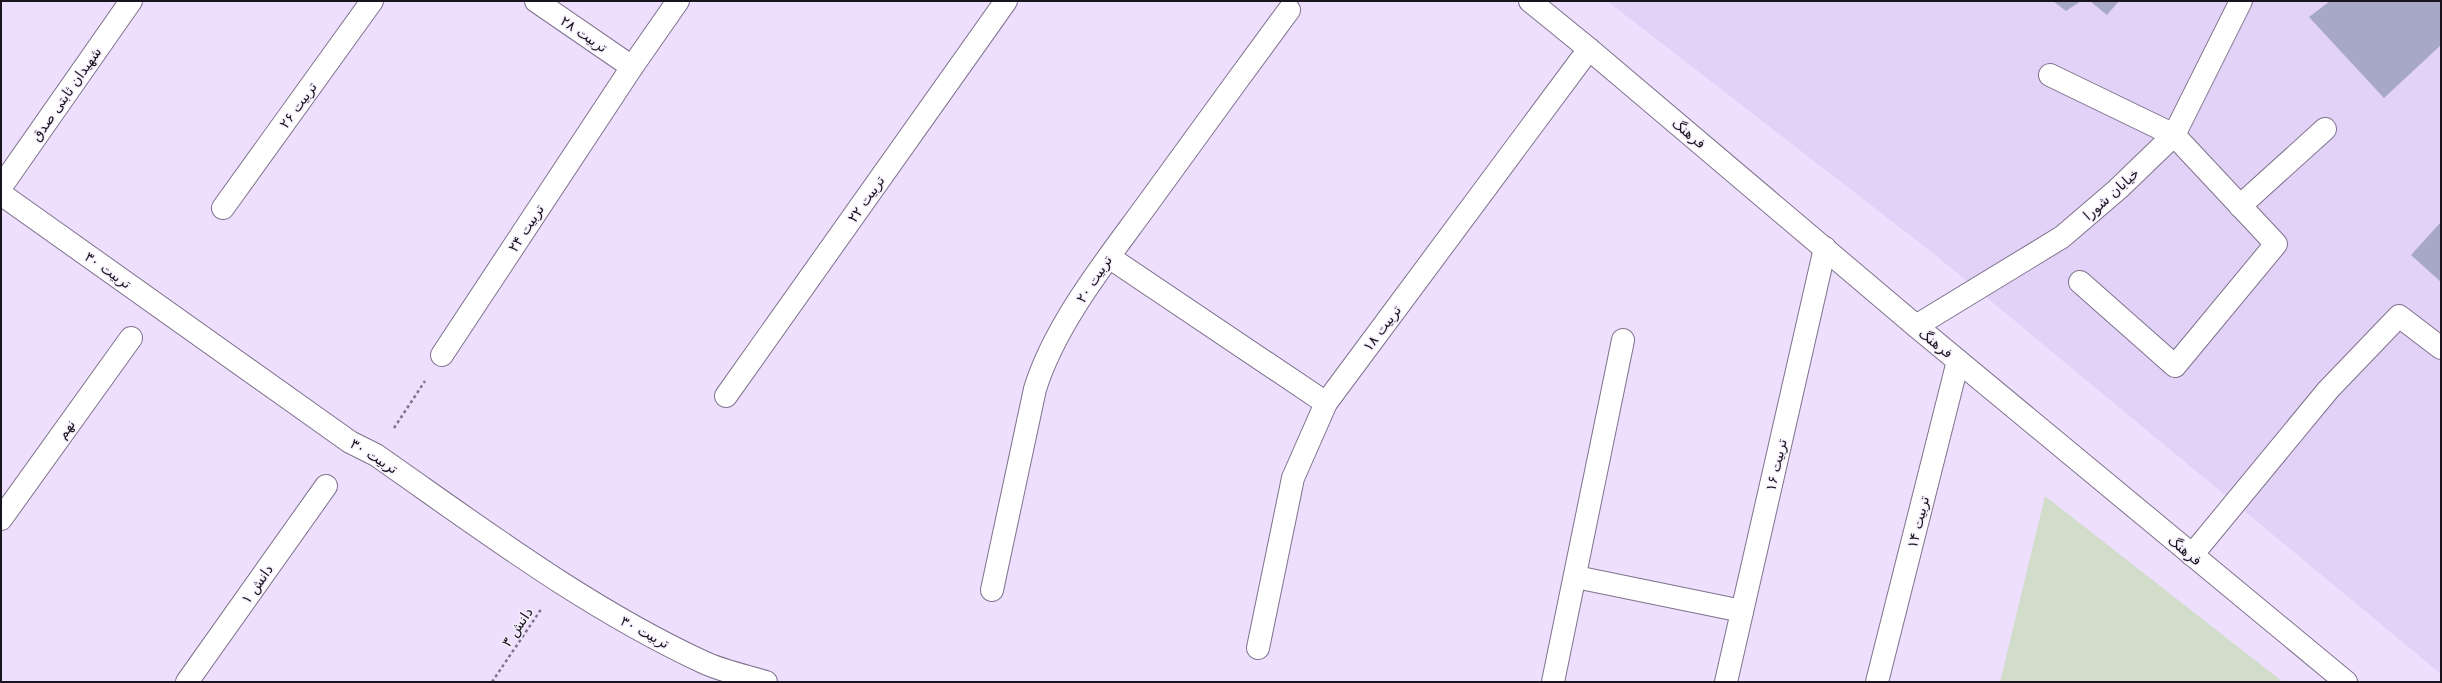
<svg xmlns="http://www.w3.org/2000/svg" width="2442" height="683" font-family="'DejaVu Sans',Vazirmatn,sans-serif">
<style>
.built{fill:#e3d2f7}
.green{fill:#d1ddca}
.building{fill:#a7a8c6}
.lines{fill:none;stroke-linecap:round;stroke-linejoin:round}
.minor-casing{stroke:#7f728d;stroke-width:24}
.major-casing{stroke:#7f728d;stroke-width:24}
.path{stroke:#7e7589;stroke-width:2.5;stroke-dasharray:3 3;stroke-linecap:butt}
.minor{stroke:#fff;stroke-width:22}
.major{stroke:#fff;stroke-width:22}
.labels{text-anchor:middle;stroke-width:3;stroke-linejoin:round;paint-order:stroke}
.street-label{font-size:14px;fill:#19141e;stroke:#f6f0fd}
</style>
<rect width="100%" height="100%" fill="#eddffd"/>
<!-- built -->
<path class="built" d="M1607,1H2441V674L1934,254Z"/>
<!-- green -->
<path class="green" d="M2045,496L2283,682H2000Z"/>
<!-- building -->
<g class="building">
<path d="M2053,1H2081L2066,11Z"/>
<path d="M2090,1H2119L2107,15Z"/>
<path d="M2330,1H2441V45L2384,98L2309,17Z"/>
<path d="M2441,222V282L2411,255Z"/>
</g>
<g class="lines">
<!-- minor casing -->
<g class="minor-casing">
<g id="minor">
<path d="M536,1L632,67"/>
<path d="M2050,75L2174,135L2276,244L2175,366L2080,282"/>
<path d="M1,194L350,442L376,455C482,529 585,607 703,662C722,671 746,676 766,682"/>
<path d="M2240,206L2325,129"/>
<path d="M223,208L372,1"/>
<path d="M1109,257L1326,403"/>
<path d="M1916,326L2062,237L2118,189L2174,135L2241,1"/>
<path d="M442,355L632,67L678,1"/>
<path d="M726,396L1006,1"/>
<path d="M1,519L131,338"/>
<path d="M2192,555L2328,390L2399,316L2441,348"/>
<path d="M1576,577L1742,611"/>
<path d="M992,590L1035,389C1055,324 1106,261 1146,206C1193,141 1241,75 1289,10"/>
<path d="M1258,648L1293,478L1326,403L1589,49"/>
<path d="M187,682L326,486"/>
<path d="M1553,682L1623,340"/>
<path d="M1726,682L1825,248"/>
<path d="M1877,682L1958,361"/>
</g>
</g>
<!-- major casing -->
<g class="major-casing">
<g id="major">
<path d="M1530,1L1589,49L1916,326L2346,682"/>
<path d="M1,187L131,1"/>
</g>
</g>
<!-- path -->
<g class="path">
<path d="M394,428L425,381"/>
<path d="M492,682L542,608"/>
</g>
<!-- minor -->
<use href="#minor" class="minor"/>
<!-- major -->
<use href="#major" class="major"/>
</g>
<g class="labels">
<!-- street labels -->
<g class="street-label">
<text transform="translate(584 34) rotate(34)" y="5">تربیت ۲۸</text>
<text transform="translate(66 94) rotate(-55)" y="5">شهیدان ثابتی صدق</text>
<text transform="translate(298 105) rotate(-54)" y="5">تربیت ۲۶</text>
<text transform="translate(1689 133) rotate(40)" y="5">فرهنگ</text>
<text transform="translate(2111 194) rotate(-42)" y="5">خیابان شورا</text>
<text transform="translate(866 199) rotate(-55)" y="5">تربیت ۲۲</text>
<text transform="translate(526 228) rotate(-57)" y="5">تربیت ۲۴</text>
<text transform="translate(108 270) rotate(35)" y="5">تربیت ۳۰</text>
<text transform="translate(1094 279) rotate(-57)" y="5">تربیت ۲۰</text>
<text transform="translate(1382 328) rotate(-53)" y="5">تربیت ۱۸</text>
<text transform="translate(1936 343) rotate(39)" y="5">فرهنگ</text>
<text transform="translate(66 429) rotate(-54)" y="5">نهم</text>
<text transform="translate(374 456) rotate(32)" y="5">تربیت ۳۰</text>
<text transform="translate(1776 465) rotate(-77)" y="5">تربیت ۱۶</text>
<text transform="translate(1918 522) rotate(-76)" y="5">تربیت ۱۴</text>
<text transform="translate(2185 550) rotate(40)" y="5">فرهنگ</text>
<text transform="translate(257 584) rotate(-55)" y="5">دانش ۱</text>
<text transform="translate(517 627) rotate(-56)" y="5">دانش ۳</text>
<text transform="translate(645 632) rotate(28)" y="5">تربیت ۳۰</text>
</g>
</g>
<!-- border -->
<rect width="2442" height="683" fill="none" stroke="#19141e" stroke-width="4"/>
</svg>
